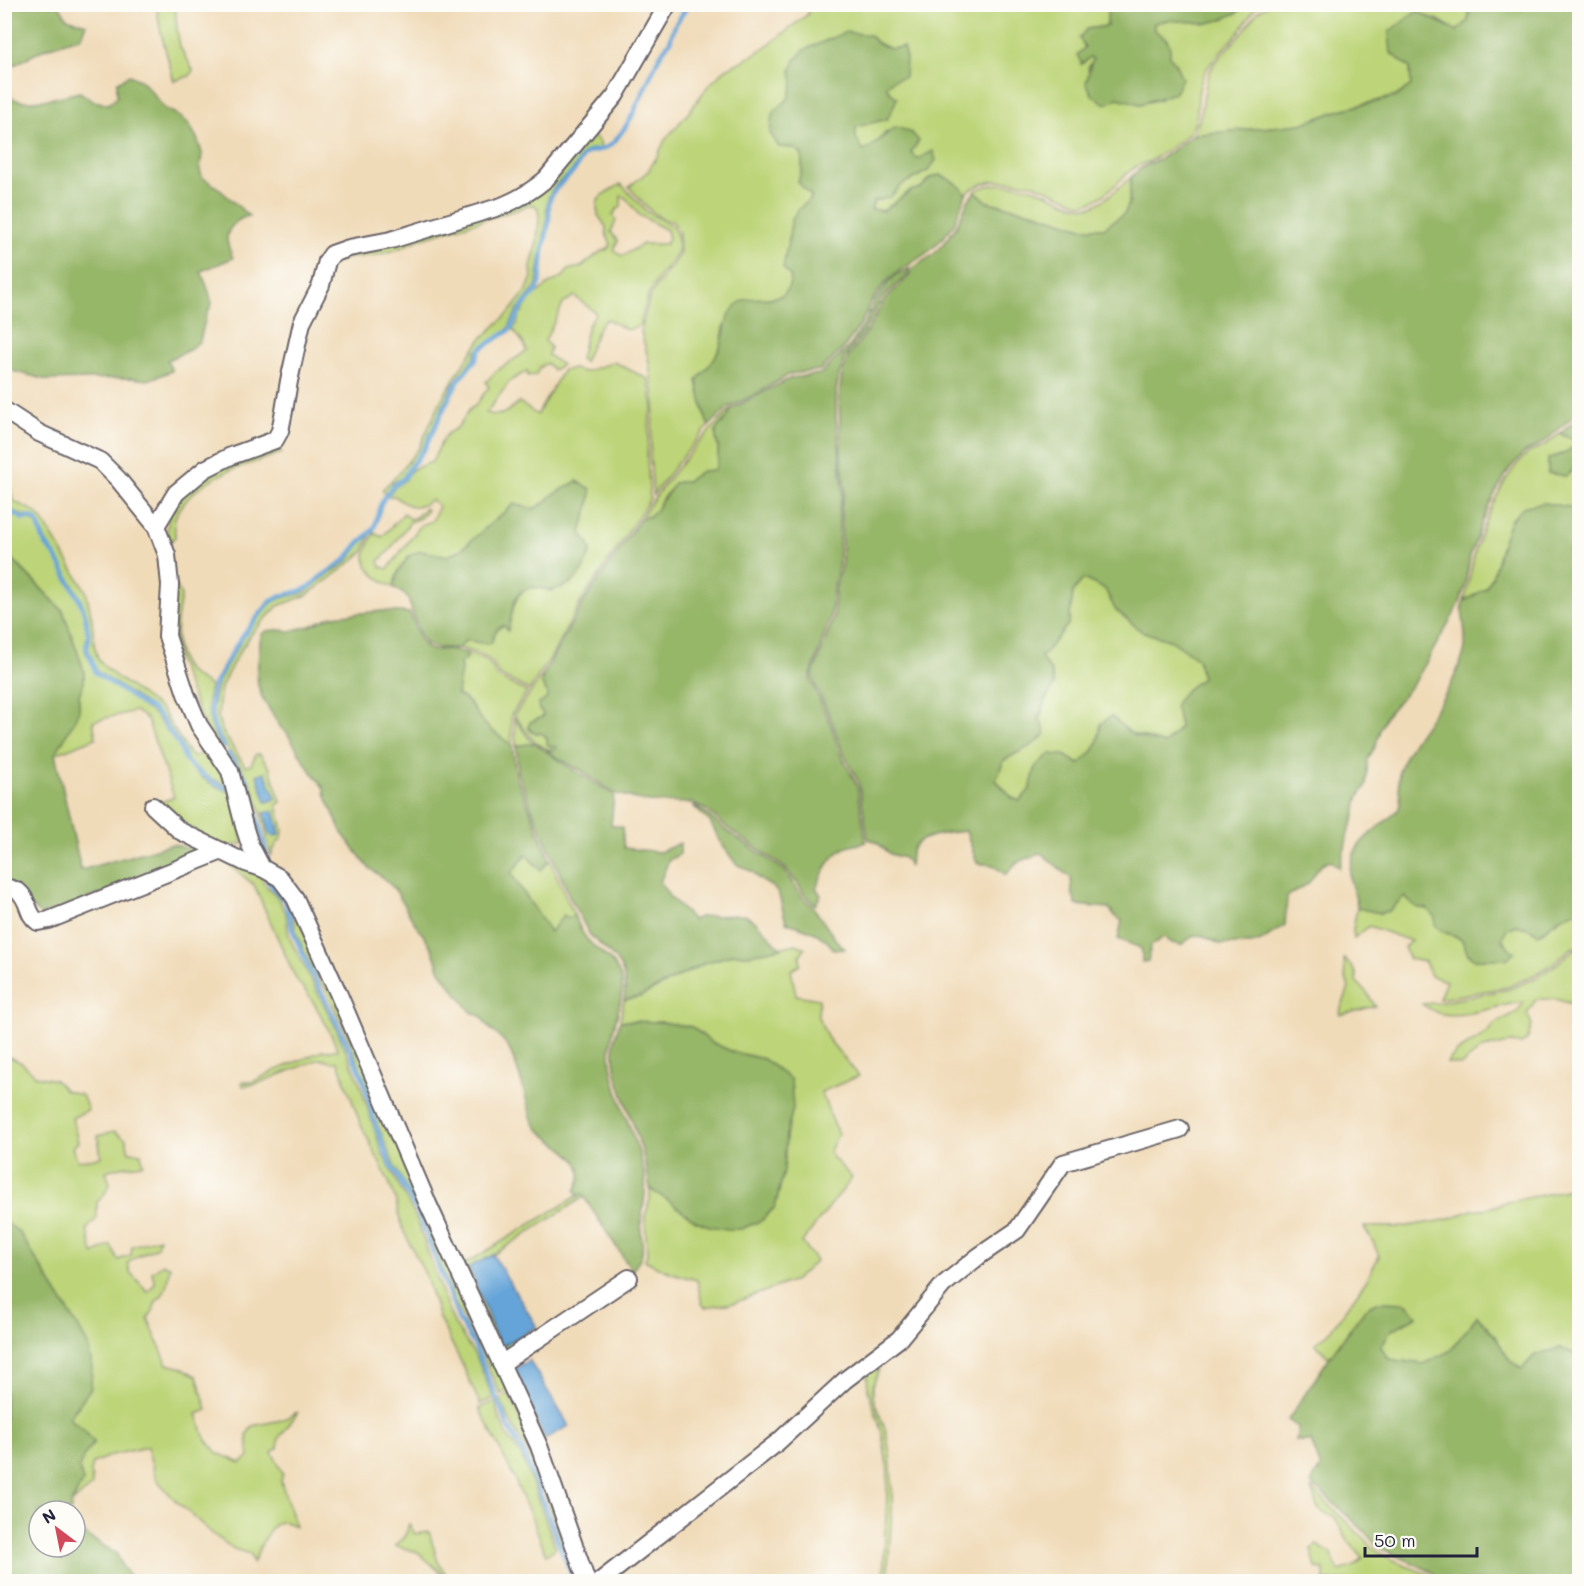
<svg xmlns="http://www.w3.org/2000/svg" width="1584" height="1586" font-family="Mali,sans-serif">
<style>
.green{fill:#bdd478;stroke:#707b5a;stroke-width:1.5;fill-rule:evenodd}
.forest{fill:#96b668;stroke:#5c6c52;stroke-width:1.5;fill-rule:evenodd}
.water{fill:#65a4d8;stroke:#44638a;stroke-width:1.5}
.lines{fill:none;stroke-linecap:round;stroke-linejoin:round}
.stream{stroke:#65a4d8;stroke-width:4.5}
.minor-casing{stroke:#6a6367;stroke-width:20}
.minor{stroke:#fff;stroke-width:16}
</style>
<rect width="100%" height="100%" fill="#fdfcf7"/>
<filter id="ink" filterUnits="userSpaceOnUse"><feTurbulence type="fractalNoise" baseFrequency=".0167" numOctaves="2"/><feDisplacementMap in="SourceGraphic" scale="12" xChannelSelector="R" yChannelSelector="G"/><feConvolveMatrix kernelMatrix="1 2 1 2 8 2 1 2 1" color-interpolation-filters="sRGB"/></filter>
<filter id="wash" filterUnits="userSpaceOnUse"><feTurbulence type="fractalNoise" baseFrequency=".008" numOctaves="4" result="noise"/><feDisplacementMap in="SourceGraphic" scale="24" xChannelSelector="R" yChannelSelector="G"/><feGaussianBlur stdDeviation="1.35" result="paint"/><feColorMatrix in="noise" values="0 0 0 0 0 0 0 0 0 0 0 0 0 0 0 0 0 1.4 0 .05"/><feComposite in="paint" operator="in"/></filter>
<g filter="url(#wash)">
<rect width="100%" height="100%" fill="#f0dbb9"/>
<!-- green -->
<g class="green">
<path d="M1270,4L1470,5L1468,21L1457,31L1437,19L1391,53L1410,68L1411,85L1396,96L1340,110L1301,124L1193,135C1206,112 1201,85 1214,63L1244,31L1258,11Z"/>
<path d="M156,5H175L177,30L180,47L193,70L190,76L174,81L161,33Z"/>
<path d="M812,5H1108L1107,26L1087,29L1086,47L1081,64L1090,57L1094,59L1088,67L1089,75L1118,98L1140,104L1161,99L1176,65L1170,56L1167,39L1154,30V23L1168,20L1208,23L1236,13L1246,5H1258C1251,13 1246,22 1240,31C1227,47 1207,61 1201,82C1195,98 1201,115 1191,131C1185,139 1160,155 1150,161C1146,163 1141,164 1137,166C1121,176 1101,205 1081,204L1034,184L1006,181H994L982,184L973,188L966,194C960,184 950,180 940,175L930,178L921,188L910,191L883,211L871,209L874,201L890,197L903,184L928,171L911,152L886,132L874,146L863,151L856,138V126L887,119L890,92L886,86L894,80L903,47L891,49L877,43L869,35L846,32L804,50L789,98L772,114L779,147L794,148L802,154V169L798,182L812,197C806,204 797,210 793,218C789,224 790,233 790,240C790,253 795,287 784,294C775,300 754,300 743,300L724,327L721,345L713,361L697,380C700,394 703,414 709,426L678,462L653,495L650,456L653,416L655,405L648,357L641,332L650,296L680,253L679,233L673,222C653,218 642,202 629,187L648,171L657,157L665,140L689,112L708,86L726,69L748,58L772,42L808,14Z"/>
<path d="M589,131L600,142L601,149C579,147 581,161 570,173C568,176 565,177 562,179C549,189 545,201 547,217L536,287L517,310L509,327L505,332L480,348L476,351L474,357L452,386L424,446L417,457L410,465L402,478L394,482L385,493L382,490L399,473L419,448L442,398L464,363L481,339L509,313L527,290L532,277L531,267L537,242L539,219L538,209L535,205H528L516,210L423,238L395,250L377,255L346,258L338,261L342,256L506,208Z"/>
<path d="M1131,177L1129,203L1125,213L1104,228H1082L1036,213L988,202L975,191C991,181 1017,184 1035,189C1050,193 1079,212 1093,206C1107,200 1119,187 1131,177Z"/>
<path d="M621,184L647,212L672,226L677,235L678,252L660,276L648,295L640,326L627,330L607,319L600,325L584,362L580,359L588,325L596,313L574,296L563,304L545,341L550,347L548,355L562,365L553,370L547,363L540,367L536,375L528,376L527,371L510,381L486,413C502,418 508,412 519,402L537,415L563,370L574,369L584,372L614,362L648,379L653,407L650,416L647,457L650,499L580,604L551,657L529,690L499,675L493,663L483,655L459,648L465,641L471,640L481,643L498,629L504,625L508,630C515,602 515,579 551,591L588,543L581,533L582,526L587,514L577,481L551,496L546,502L534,509L514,504L460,550L448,556L420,551L409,556L399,570L393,587C382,582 365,571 365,556C366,549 371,540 374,533L382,537L404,513L410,519L416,517L425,508L427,510L420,518L410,522L389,551L379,561L381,567L388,569L421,525L432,521L439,506L431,500C418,510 406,507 395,496L387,497L394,488L406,479L408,474L413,469L432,462L442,441L448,433L457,428L470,409L475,406L489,387L486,382L496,371L527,351L524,344L513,329L517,324L519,316L531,298L549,284L564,276L568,270L581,267L600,252L608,249L611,244L606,234V227L598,215L597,207L598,200L604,194ZM621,196L626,198L639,215L667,230L669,238L666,244H643L622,256L614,250L618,241L611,232L616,221L613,215L616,210L621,207Z"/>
<path d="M731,409C729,421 717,424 716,432C715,437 717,442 718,447C719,455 718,463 715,470L702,471L687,481L674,483L671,489L663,497L656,510L650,516L640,519C666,479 698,442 731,409Z"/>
<path d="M1560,434L1579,442L1565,453L1548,459V473L1566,476L1579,465V511L1569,507L1498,562L1492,578L1485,589L1464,601C1469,585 1471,568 1475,551C1483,523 1503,476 1525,456C1530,451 1538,449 1545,445C1550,441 1555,437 1560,434Z"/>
<path d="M276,446L282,453C248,465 208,472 185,502C181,507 177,512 175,518C174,524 175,531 175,537L169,543L167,529L169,516L184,493L219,467Z"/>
<path d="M4,478L9,482L11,493L15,502L34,511L42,519L86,591L92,619L94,644L98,659L104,666L114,675L162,710L190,755L194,757L207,748L232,787L212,779L192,765L188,761L181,745L164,719L149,706L97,671L88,648L90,637L87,615L80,597L57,557L45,540L38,520L32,516L22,515L5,507Z"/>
<path d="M4,510L23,520H30L36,523L41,537L56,559L80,603L84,616L87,635L85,651L92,664L95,674L155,715L179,747L185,760L195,772L211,784L232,793L243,844L221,847L154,805L174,797L147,719L135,711L93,721L96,738L55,754L75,720L79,710V695L84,682V671L63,611L5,551Z"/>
<path d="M370,536L363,552L349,564L307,595L278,606L253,632L242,648L233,663L222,685L220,694L218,717L222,731L245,766L251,765L256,754H260L270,768L281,802L277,805L283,830L282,838L277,843L271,856C265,829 260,798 245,774C236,758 222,745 216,728C211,715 213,696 218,683C226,664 258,611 275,601C284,596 296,596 305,592C313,588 317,582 323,578C330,572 339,568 346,563C352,558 354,551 359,545C362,542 366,539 370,536ZM265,772L275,799L267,802Z"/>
<path d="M1083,579L1105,589L1115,609L1141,631L1172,641L1198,659L1202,678L1184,692L1180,727L1165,744L1101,724C1098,746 1096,750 1079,765L1064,755L1037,766L1030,790L1020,801L1012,798L996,780L1004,760L1032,745L1046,699L1054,685L1051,671L1041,658L1069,623L1073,592Z"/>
<path d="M176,585L180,592L181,597C176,619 172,651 187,670C193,677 203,681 210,686C204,714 211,734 227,757C238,772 242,773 248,793L238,790L211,742L177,659L171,616Z"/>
<path d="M466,653L483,658L491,665L497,677L527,692L511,715L512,746L488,728L475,713L472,706L457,696L461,669L460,663L467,658Z"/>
<path d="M543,675C541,686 542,685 548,694C547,700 543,702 538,704L543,713V717L530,722L532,732L543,734L557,747L555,750C536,750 525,729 514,715Z"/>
<path d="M514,718L530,740L535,743L516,746Z"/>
<path d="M240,796L250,800L263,858Z"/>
<path d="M526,855L541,870L550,860L574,915L568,919L564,915L550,932L511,874Z"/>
<path d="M225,861L261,877L265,885L276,895L286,913L288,932L292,943L334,1024L358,1078L382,1153L416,1218L446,1304L455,1325L477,1358L493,1398L480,1404L462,1364L439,1318L425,1274L404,1232L399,1216L396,1201L389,1182L361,1125L338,1062H331L320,1059L256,1084L243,1086L242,1082H253L272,1072L322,1051L338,1050C327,1024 314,1000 296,979L254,885Z"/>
<path d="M271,877C291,888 296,911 305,931C311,944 317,957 324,969L444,1249L509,1390L500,1394L475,1338L457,1307L419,1210L394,1165L375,1118L368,1096L365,1080L352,1046L325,988L311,967L296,932L292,910L288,899L276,884L270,880Z"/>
<path d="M1403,897L1416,907L1427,909L1435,917L1443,932C1449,934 1456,935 1461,940C1466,945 1465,956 1475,959C1484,961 1504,955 1514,953L1502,940L1506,930L1515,925L1528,928L1539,934C1554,924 1560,914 1579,911V947L1571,948L1554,963L1532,976L1508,987L1439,999L1446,981L1431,976L1425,962L1409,959L1404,947L1411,941L1369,926L1354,938L1353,930L1357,908L1380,913L1389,911Z"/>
<path d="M796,944L805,948L800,955V965L791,970L796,995L819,999L818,1017L829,1040L859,1076L821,1092L838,1134L829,1153L852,1178L802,1242L816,1261L795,1280L734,1303L705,1307L702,1304L697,1280C677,1275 663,1271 645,1260L647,1254L645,1217L650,1199V1189L668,1200L696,1221L741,1229L762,1220L775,1207L784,1171L786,1135L793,1108L764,1059L733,1052L711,1042L692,1027L660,1022L620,1021L624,1000L639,997L705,963L734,954L748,955Z"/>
<path d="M1579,949V1006L1555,999H1536L1527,1014L1532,1024L1528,1038L1522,1044L1509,1043L1483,1048L1461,1065L1447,1063L1455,1053L1487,1033L1494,1024L1517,1012L1524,1002C1500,1004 1467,1018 1443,1014C1435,1013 1428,1008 1422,1004L1437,1003L1510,989L1533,979L1557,964L1573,950Z"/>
<path d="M1344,959L1352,967L1356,975V981L1368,994L1375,1006L1340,1015L1341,1008L1349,988L1345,974Z"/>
<path d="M5,1055L22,1063L36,1076L55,1080L65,1090L82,1095L88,1110L72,1118L78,1142L72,1148L78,1161L101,1157L98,1136L114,1131L126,1139L129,1152L141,1153L143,1164L120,1167L106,1171L110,1184L104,1195L97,1202V1218L87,1229L93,1254L111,1245L118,1260L131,1255L132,1246L159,1238L157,1247L136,1257L128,1263L130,1272L148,1292L155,1283L152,1272L163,1264L170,1266C167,1280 168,1293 156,1301L153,1311L148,1318L167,1364L183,1368L197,1376L207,1410L197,1414L204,1436L217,1453L241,1463L249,1457L247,1435L252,1426L282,1420L298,1412L279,1438L278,1448L272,1452L283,1473L281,1481L295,1526C292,1525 289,1523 285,1522C269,1519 259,1551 253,1563L250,1554L234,1549L214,1535L176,1501L156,1479L147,1447L112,1455L93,1463L91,1472L92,1486L71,1504L83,1481L79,1468L84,1456L94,1442L82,1428L68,1418L79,1406L77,1325L19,1232L5,1222Z"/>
<path d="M1575,1188L1579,1191V1355L1560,1348L1535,1355L1522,1369L1509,1360L1495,1336L1477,1316L1450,1351L1423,1364L1389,1359L1381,1347L1390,1331L1417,1316L1406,1303L1378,1302L1365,1309L1329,1358L1315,1343L1328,1334L1366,1281L1379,1256L1373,1242L1364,1227H1402L1445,1220L1472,1210L1490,1208L1503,1203Z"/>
<path d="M582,1193L584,1197L493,1255L469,1267L501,1347L519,1337L521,1341L502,1353L460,1267Z"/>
<path d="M879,1369L873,1386V1397L886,1432L890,1454L892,1481V1511L887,1581H883L888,1472L882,1433L868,1390L867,1376L870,1370Z"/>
<path d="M510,1394L570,1541L563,1544C553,1516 544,1487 532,1461C521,1439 508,1421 500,1398Z"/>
<path d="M495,1401L498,1415L507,1435L521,1455L527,1469L556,1548L546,1555L536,1528L509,1467L479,1408Z"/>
<path d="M1311,1488L1378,1552L1406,1566L1430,1575L1437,1581H1324V1569L1316,1568L1311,1549L1317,1545L1330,1553L1339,1571L1355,1566L1363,1558L1348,1541L1334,1516C1314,1512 1318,1506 1311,1488Z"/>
<path d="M409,1524L415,1534L429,1532L438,1562L450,1581L418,1552L395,1546L405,1537Z"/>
</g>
<!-- forest -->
<g class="forest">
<path d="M27,5H59L67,18L86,24L81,37L44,49L5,70V5H24L25,6Z"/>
<path d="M1108,5V4L1246,5L1236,13L1221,20L1208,23L1168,20L1154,23V30C1167,39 1171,40 1170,56L1176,65L1182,78L1175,93L1140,104L1118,98L1106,104L1093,96L1086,83C1089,74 1089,67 1093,59L1090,57L1082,64L1077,55L1085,47L1079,38L1087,29L1107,26Z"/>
<path d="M1470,5H1579V412L1544,442L1524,453L1510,468L1496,491L1482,521L1470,556L1465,587L1459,605L1416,680L1386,716L1380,730L1375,747L1368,759L1366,786L1358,798L1355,816L1348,833L1345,848L1339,868L1331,861C1317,865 1318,870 1311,880C1307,886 1293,892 1287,897L1285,925L1261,941L1250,944H1219L1201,935L1192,937L1181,945L1172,943L1164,937L1151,946L1148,961L1142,962V954L1141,948L1118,939L1122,921L1114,915L1109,908L1076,905L1072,891L1071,878L1041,853L1016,863L1006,875L993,865L977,863L966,831C951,833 917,834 912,851C910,855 911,862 910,866L904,858L890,854L875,841L868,839L859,783L842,751L833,724L812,677L834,616L835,590L842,563L841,508L845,490L841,454L839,397L842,375L848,357L866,333L885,299L909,276L913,268L934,254L945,242L956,227L968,201L975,191L988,202L1036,213L1082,228H1104L1125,213L1129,203L1131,177L1141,168L1163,157L1193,135L1301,124L1340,110L1396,97L1411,85L1410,68L1391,53L1389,32L1417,11L1457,31L1468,21ZM1083,579L1105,589L1115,609L1141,631L1172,641L1198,659L1202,678L1184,692L1175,704L1180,727L1165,744L1133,735L1111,716L1101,724C1098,747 1097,749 1079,764L1064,755L1050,754L1036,766L1030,789L1020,801L1012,798L996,780L1004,760L1032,745L1046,734L1039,717L1046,699L1054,685L1051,671L1041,658L1069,623L1073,592Z"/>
<path d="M846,32L869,35L877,43L891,49L903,47L906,58L905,77L894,80L886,86L890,92L897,98L892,110L887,119L856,127V138L863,151C878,145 882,134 897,127L912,133L919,141L911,152L917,159L933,151L936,160L928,171L903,184L890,197L874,201L871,209L883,211L910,191L921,188L930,178L940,175C950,180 960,184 966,194L954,224L948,232L933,248L924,255L896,273L886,282L871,302L859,327L842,350L820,370L790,374L760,392L729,407L709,426C703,414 700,394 697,380C706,369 716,359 721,345C726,329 724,316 739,303C755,290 787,312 791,277L783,268L792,219L797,211L812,197L798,182L802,169V154L794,148L779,147L770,133L772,114L789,98L793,83L791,71L795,60L804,50Z"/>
<path d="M129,75L142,81L151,91L164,108L176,114L188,123L197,138L202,153L200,170L202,177L217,187L249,216C239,218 227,227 227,239C227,245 231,253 233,258L201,271L209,292L212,304L206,316L200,341L189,350L167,360L172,371L148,380L131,378L47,380L5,369V93C9,95 13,99 17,100C32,105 64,95 80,92L93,101L108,104L117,97V83Z"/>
<path d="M910,268L908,274L883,297L863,333L845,357L839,375L836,391V416L843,491L839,510V564L833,590L831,615L810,678L831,725L840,753L857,785L866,842C858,845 849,845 843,849C830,856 822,875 816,888L821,895L815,905L805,896L798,884L785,868L726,827L708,811L692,803L648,802L614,793L582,771L556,757L547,750H555L557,747H552L547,744V738L543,734L532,732L528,727L530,722L543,717V713L539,710L538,704C543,702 547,700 548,694C542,685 541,686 543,675L582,605L640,519L650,516L656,510L660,503L671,489L674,483L687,481L702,471L715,470C718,462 719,455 718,446C717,442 715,437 716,432C717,424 729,421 731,409L791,378L820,374L850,346L862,328L875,301L888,283L896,275Z"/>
<path d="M1579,417V441L1560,434Z"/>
<path d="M1579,442V465L1566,476L1548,473V459L1565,453Z"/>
<path d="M577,481L591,489C591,508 584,516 581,533L588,543L591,551C584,567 581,580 563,587C559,588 554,591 550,590C540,589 531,584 522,591C512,598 511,619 508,631L504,625L497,629L491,643C483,645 474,640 465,641L459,648H438L427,645L421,637L407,596L393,587L399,570L409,556L420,551L448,556L460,550L514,504L524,507L534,509L546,502L551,496Z"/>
<path d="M1544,503L1569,507L1579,511V911C1560,914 1554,924 1539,934L1528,928L1515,925L1506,930L1502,940L1514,953L1506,959H1474L1467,952L1462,940L1454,935L1443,932L1435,925V917L1427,909L1416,907L1404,897L1389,911L1380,913L1357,908C1358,897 1350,888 1350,877C1349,839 1377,832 1399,809C1403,796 1395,782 1400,768C1413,734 1442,708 1456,673C1460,665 1464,656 1465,647C1466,635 1463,619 1462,606L1464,601L1485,589L1492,578L1503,540L1511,519L1525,506Z"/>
<path d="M4,551L63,611L84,671V682L79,695V710L75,720L55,754L81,870L173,844L209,855L41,915L5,882Z"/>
<path d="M382,611L410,613L420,640L428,649L436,650L448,649L466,653L467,658L460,663L461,669L457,695C475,702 472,712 486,725C493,733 504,738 512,746L517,778L550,860L541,870L526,855L511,874L550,932L564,915L568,918L574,915C578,922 581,933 587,939C601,956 619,959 622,985C623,989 621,994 621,998C618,1017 609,1037 610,1056C613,1099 639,1137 645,1179C647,1195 642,1209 641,1224C640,1248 649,1249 632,1271L582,1194L578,1196L575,1191C596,1156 551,1147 535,1125C532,1120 530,1114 529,1108C522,1088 519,1066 508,1047C501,1034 488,1032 482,1017L471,1012L440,971L432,948L412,919L396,891L386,880L368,867L342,833L327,799L324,788L308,767L287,733L282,729L277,722L262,697L258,685L257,673L260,642L261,635L266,631L277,630L290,631L310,626L332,616Z"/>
<path d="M535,743C560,763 587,777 614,795L611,825L622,827L624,848L660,852L680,843V854L669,860L660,882L669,896L693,920L700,917L709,916L745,915L756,922L781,948L748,955L734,954L705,963L639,997L624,1000C629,963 613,958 590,935L572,902L532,810L519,775L516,746Z"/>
<path d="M692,805L707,814L724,829L784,870L803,898L813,907L836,940L845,949L834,950C823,932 804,929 786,922L779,895L774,888L759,879L753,872L736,864L723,846L710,822Z"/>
<path d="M620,1021L660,1022L692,1027L711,1042L733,1052L764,1059L791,1080L793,1108L786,1135L784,1171L775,1207L762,1220L741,1229H727L709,1226L696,1221L668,1200L650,1189C647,1163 638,1137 629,1112C621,1090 612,1068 614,1044C615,1036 618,1028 620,1021Z"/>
<path d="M5,1222L19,1232L77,1325L88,1345L92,1365L91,1388L69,1418L82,1428L94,1442L84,1456L79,1468L83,1481L71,1504V1511H39V1547H75V1528L117,1554L122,1566L132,1579L137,1581H5Z"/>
<path d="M1378,1302L1406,1303L1417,1316L1390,1331L1381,1347L1389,1359L1423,1364L1450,1351L1477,1316L1495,1336L1509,1360L1522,1369L1535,1355L1560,1348L1579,1355V1581H1443L1436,1575L1430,1571L1378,1547L1363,1530L1311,1483L1316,1474L1321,1468L1311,1441H1296L1298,1427L1288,1420L1329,1358L1365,1309Z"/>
</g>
<!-- water -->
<g class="water">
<path d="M265,772L276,799L266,802L257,775Z"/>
<path d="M274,811L280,834L276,836L270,835L264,813Z"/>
<path d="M493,1255L537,1327L500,1347L469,1267Z"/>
<path d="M529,1360L569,1426L545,1439L513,1370Z"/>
</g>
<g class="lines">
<!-- stream -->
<g class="stream">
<path d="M4,508L24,519L30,517L37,521L44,542L56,557L79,599L85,615L88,632L89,640L86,645L87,650L94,666L95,672L140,703L153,710L159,716L179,745L186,761L193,768L213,782L231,790"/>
<path d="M224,747L217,734L213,723L211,714V700L213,687L235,647L248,629L270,602L281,596L300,591L311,586L319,578L345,560L359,543L372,531L375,526L380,506L384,498L391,488L405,477L408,470L425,448L451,394L458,381L476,359L480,349L510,330L521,308L537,290L540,283L543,251L549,222V202L552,194L560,184L574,171L583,156L588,152L603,149L607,147L614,142L624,129L632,116L659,57L670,41L675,25L689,4"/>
<path d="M228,754L247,780L264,844L268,866"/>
<path d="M266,877L270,884L285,901L289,913L292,929L308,967L323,995L362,1075L376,1127L389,1161L418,1213L459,1320L474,1344L508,1426L525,1456L574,1582"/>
</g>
</g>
</g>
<g filter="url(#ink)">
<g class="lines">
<!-- minor casing -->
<g class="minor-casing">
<g id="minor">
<path d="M4,410L39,433L100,461L118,479L156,526L167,555L170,585L167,636L186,694L199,725L230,771L244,826L250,845L262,868L280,878L295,898L339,995L428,1204L539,1446L587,1582"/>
<path d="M156,526L176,493L205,469L231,456L275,440L280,431L284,411L289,381L302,322L321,285L327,261L332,254L349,248L391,240L502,206C519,199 532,191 546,179L615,96L668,4"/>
<path d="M153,806L180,831L246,863L262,868"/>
<path d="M4,887C9,888 15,889 19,892C30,901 26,914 38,922L49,920L222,851"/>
<path d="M501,1364L629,1278"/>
<path d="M599,1582L778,1442L845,1380L899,1339L943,1285L979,1256L1017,1230L1063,1163L1180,1129"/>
</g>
</g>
<!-- minor -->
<use href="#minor" class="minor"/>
</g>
</g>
<!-- margin -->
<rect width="1584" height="1586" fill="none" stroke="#fdfcf7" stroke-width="24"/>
<!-- north arrow -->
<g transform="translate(57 1529) rotate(328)"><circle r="28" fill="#fdfcf7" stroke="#a5a5ac" stroke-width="1.5"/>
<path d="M0-4.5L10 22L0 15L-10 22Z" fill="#d1495b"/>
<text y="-9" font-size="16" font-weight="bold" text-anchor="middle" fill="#22223b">N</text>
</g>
<!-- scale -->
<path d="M1365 1547v9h112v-9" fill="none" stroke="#22223b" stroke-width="3"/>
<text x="1374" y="1547" font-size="18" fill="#22223b" stroke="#fdfcf7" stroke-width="4.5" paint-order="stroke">50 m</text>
</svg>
